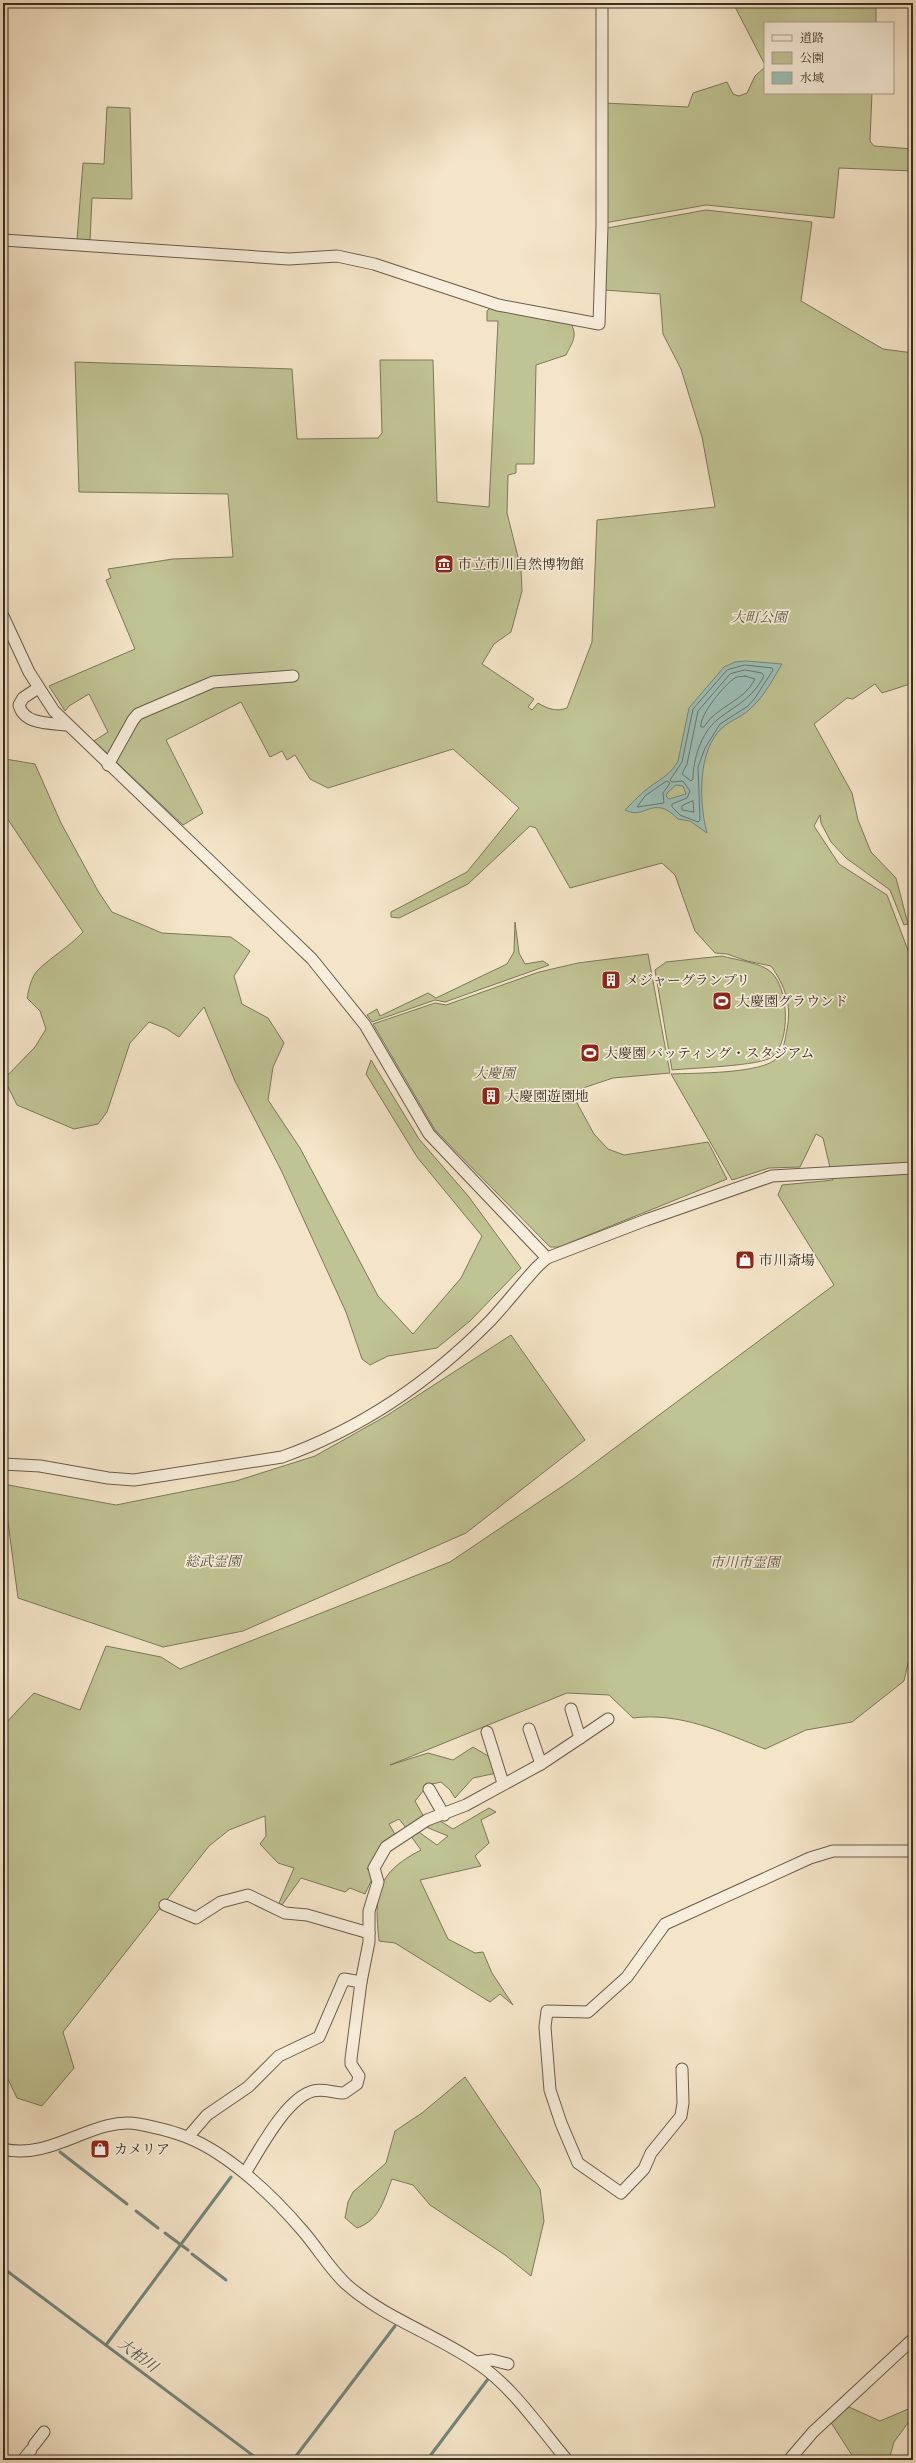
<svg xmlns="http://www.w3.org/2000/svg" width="916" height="2463" font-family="'IM FELL Double Pica','Noto Serif JP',serif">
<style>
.green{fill:#c0c393;stroke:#7c785a}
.water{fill:#9cbfb8;stroke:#74857c;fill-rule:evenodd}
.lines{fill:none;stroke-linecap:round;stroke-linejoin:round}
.shore{stroke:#6a766c;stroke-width:1}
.stream{stroke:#74857c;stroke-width:3}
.minor-casing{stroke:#685c4b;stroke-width:13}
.minor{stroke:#f8eedb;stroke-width:11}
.labels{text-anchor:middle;stroke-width:3.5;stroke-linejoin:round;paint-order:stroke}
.poi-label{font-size:14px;fill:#392e21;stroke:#f8eedb;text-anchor:start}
.park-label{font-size:14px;font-style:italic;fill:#5b533e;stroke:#f8eedb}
.water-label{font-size:15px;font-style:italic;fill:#525247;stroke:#f8eedb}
</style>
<rect width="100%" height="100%" fill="#f5e5c8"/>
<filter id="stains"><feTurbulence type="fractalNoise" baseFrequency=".005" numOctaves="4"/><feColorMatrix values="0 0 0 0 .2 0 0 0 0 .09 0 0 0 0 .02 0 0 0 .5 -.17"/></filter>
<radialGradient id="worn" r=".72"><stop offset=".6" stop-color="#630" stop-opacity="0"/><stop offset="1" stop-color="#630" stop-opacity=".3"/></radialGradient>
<!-- green -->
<g class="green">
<path d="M733,3H876V23H765V65Z"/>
<path d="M765,67V93H872L870,141L874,146L913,149V171L839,168L834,218L706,205L604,223V103L688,107L693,93L727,82L733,94L739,96L747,93L755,76Z"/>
<path d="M107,107L130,108L132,199L92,198L90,240H77L83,163L104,164Z"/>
<path d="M706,210L812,222L801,301L883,349L913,353V683L882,693L875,684L853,699L847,698L814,724L852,793L858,820L871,852L896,878L908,924L904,925L890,890L846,858L831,842L821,823L820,815L814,826L839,864L887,895L911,958L913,971V1641L904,1681L852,1722L806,1730L765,1749C722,1732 680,1712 633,1718L609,1695L567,1693L390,1765L428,1753L453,1760L473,1747L493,1759L497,1773L473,1778L455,1798L450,1790L441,1782L428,1785L415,1801L425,1819L407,1829L399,1819L389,1824L396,1836L386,1841L367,1869L374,1875L365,1894L350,1888L345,1892L301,1878L282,1905L279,1903L294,1868L278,1863L260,1844L266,1836L265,1816L229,1830L209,1846L63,2032L74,2068L42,2106L17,2098L3,2069V1973L7,1966L3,1962V1726L34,1693L80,1710L106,1646L161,1657L180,1669L450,1562L573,1479L834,1285L778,1195L782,1185L833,1180L823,1138L816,1134L800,1167L769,1168L732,1180L671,1074C693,1073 763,1074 777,1058C784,1049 785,1040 787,1029C792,1005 785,986 771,966L747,961L727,954L715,953L695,931L675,875L662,863L570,888L536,828L530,826L468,884L399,918L391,917V912L467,872L519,808L453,749L328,788L310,779L295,755L287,760L282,751L270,757L241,702L166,740L203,813L183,825L94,741L108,732L89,694L69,706L65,711L49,686L135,649L106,580L111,578L108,569L173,559L233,557L228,494L79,492L75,362L292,369L297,439L378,438L382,433L380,360H433L437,502L489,507L498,321H487V311L490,308L571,324C578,336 572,343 566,355L536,365L534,464H516V473L508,475L507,513L521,569L522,591L511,632L494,644L482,664L534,699L528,707L532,710L538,703C548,709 556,712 567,708L592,642L597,520L715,507L702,437L681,369L663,334L660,294L604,290L607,228Z"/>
<path d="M5,759L35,764L61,823L98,891L112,912L162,933L231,937L250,951L234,976L242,1004L268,1018L284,1043L273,1067L268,1100L300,1148L378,1296L413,1334L461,1278L482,1236L417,1157L366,1074L371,1060L419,1139L469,1197L521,1268L470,1321L437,1348L388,1356L370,1365L362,1359L346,1312L281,1170L235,1081L204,1007L179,1037L167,1029L149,1022L130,1043L107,1112L98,1124L74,1129L17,1105L4,1079L35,1047L46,1029L40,1011L27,998C29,989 31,978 37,971C51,957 69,947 83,932L3,812V762Z"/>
<path d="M515,922L519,953L525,964L543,961L549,965L445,1002L435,1000L372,1022L367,1015L377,1009L380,1016L428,993L436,998L507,964L514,952Z"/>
<path d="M648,954L670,1073L613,1078L571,1092L594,1134L608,1149L624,1155L708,1142L727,1179L559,1247H550L435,1130L373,1024L435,1003L446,1005L539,972L578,963Z"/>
<path d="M722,956C736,960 762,963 771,972C789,988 791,1042 772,1057C761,1066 690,1068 672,1070L655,970L666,962Z"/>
<path d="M511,1335L585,1440L466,1533L243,1631L163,1647L18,1598L3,1484L116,1505L236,1481L315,1456L386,1416Z"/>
<path d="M489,1808L496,1812L481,1820L489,1843L475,1856L481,1866L420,1880L448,1939L475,1953L483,1952L492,1973L513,2005L500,1994L490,2002L395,1943L379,1941C374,1894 376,1873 421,1850L410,1835L416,1830L437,1845L448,1836L426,1827L437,1819L453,1829Z"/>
<path d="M465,2077L540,2189L544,2221L531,2276L505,2255L430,2205L413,2185L392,2179C384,2199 380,2220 357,2228L345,2218L348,2202L353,2192L386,2163L395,2131L422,2113Z"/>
<path d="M849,2407L880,2421L913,2407V2416L894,2442L889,2460H855L830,2421Z"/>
</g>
<!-- water -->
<path class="water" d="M746,661L782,664C773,679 765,695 752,707C744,716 731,720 722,728C697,751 699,803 707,833L690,821L678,819C653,793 645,821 625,810C633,802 641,793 651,786C662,778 671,774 678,761L689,708L724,667L735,662ZM676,785L683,786L686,794L669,799L666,796L668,792Z"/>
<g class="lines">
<!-- shore -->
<g class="shore">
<path d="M745,665L772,668L773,670L755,698L748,706L720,724L705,748L698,767L700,820L698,822L680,815L672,807V804L687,798L690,791L683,781L672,782L670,780L682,762L693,709L727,670Z"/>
<path d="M745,670L762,673L764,676C751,700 737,704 717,720C701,733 693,760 693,779L691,781L682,774L687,764L698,711L730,674Z"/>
<path d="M745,676L755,679C744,702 716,706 704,727H701C699,715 725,684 735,678C738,676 742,677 745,676Z"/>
<path d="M667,781L670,783L663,793L664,803L637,807L645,796Z"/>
<path d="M693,801L694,812L682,810V806Z"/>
</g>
<!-- stream -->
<g class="stream">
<path d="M60,2152L127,2204"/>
<path d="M136,2211L158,2228"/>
<path d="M165,2233L188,2250"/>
<path d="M192,2254L226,2280"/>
<path d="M3,2268L259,2460"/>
<path d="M106,2345L231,2177"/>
<path d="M293,2460L395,2326"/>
<path d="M427,2460L488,2379"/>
</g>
<!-- minor casing -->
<g class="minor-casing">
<g id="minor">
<path d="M3,240L289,259L337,256L374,264L498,305L599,324L602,226V3"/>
<path d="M3,616L29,672L54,711L312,959L365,1025L429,1134L547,1258"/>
<path d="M38,688L23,698L19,705C24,725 50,723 67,725"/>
<path d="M108,765L133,720L138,714L213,682L293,676"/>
<path d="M3,1464L40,1466L108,1478L134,1480L282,1457C363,1428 430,1382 490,1321C507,1303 521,1284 538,1266L547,1258L646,1220L772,1176L913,1168"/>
<path d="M529,1729L541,1764"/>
<path d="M487,1732L503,1783"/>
<path d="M580,1738L608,1719"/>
<path d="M429,1789L444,1815"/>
<path d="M165,1905L196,1918L221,1902L248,1895L285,1913L307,1915L369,1933"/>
<path d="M682,2069L683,2103L681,2116L651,2153L644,2169L621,2193L578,2163L561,2123L550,2090L545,2027L547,2011L588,2012L627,1977L665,1924L810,1858L833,1851H913"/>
<path d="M188,2137L207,2115L248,2087L279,2056L319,2037L344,1979L361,1982L369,1942V1911L378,1882L374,1868L386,1847L427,1820L466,1805L541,1764L580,1738L571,1709"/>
<path d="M3,2149C52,2161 94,2116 138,2124C154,2127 173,2131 189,2138C230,2155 273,2196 302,2230C317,2247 329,2268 346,2284C384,2318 435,2334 477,2363C513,2387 539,2427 567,2460"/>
<path d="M245,2173C259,2151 286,2098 313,2091C323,2088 334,2093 344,2093L357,2084L359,2076L351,2064V2059L361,1982"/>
<path d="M477,2362L492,2360L508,2364"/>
<path d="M34,2445L44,2432"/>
<path d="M23,2460L31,2450"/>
<path d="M789,2460L813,2432L913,2339"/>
</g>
</g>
<!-- minor -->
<use href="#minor" class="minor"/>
</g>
<!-- icons -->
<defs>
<g id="museum-square" transform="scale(1)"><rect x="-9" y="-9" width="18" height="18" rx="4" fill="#8f2418" stroke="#f8eedb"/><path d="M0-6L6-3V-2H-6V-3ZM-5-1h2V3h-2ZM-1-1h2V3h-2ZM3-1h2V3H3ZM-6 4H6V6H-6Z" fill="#fff"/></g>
<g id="building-square" transform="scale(1)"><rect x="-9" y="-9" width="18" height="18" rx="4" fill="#8f2418" stroke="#f8eedb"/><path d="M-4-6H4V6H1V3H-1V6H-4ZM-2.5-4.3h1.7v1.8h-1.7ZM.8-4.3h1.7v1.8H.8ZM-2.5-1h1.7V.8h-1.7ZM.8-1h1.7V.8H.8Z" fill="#fff"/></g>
<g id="stadium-square" transform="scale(1)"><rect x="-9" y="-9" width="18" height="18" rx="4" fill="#8f2418" stroke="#f8eedb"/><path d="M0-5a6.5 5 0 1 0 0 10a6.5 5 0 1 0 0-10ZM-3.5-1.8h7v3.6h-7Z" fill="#fff"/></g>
<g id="shop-square" transform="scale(1)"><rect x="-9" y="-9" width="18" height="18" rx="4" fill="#8f2418" stroke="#f8eedb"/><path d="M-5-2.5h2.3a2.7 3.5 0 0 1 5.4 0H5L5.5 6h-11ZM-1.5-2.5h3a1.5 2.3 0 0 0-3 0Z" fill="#fff"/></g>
</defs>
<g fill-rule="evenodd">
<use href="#museum-square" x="444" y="564"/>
<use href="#building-square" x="611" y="980"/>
<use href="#stadium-square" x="722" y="1001"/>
<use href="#stadium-square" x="590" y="1053"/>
<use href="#building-square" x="491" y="1096"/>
<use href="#shop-square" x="745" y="1260"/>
<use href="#shop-square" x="100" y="2149"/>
</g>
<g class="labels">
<!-- poi labels -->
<g class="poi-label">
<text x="458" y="569">市立市川自然博物館</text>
<text x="625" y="985">メジャーグランプリ</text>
<text x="736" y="1006">大慶園グラウンド</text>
<text x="604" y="1058">大慶園 バッティング・スタジアム</text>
<text x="505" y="1101">大慶園遊園地</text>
<text x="759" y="1265">市川斎場</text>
<text x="114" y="2154">カメリア</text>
</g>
<!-- park labels -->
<g class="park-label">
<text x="759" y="622">大町公園</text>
<text x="494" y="1078">大慶園</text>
<text x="213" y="1566">総武霊園</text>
<text x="745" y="1567">市川市霊園</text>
</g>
<!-- water labels -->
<g class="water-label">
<text transform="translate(138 2355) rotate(37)" y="5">大柏川</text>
</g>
</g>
<!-- margin -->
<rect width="916" height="2463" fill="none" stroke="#f5e5c8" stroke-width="16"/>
<rect x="4" y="4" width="908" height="2455" fill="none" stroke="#392e21" stroke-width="2"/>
<rect x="8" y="8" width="900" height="2447" fill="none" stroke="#392e21"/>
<!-- legend -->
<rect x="764" y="22" width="130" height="72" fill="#f8eedb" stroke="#aca191"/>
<rect x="772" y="35" width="20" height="6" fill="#f8eedb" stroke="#aca191"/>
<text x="800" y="42" font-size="12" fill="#392e21">道路</text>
<rect x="772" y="52" width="20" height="12" fill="#c0c393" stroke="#aca191"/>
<text x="800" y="62" font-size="12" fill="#392e21">公園</text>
<rect x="772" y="72" width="20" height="12" fill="#9cbfb8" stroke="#aca191"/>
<text x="800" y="82" font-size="12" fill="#392e21">水域</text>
<rect width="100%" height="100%" filter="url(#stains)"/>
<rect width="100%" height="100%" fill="url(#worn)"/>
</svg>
